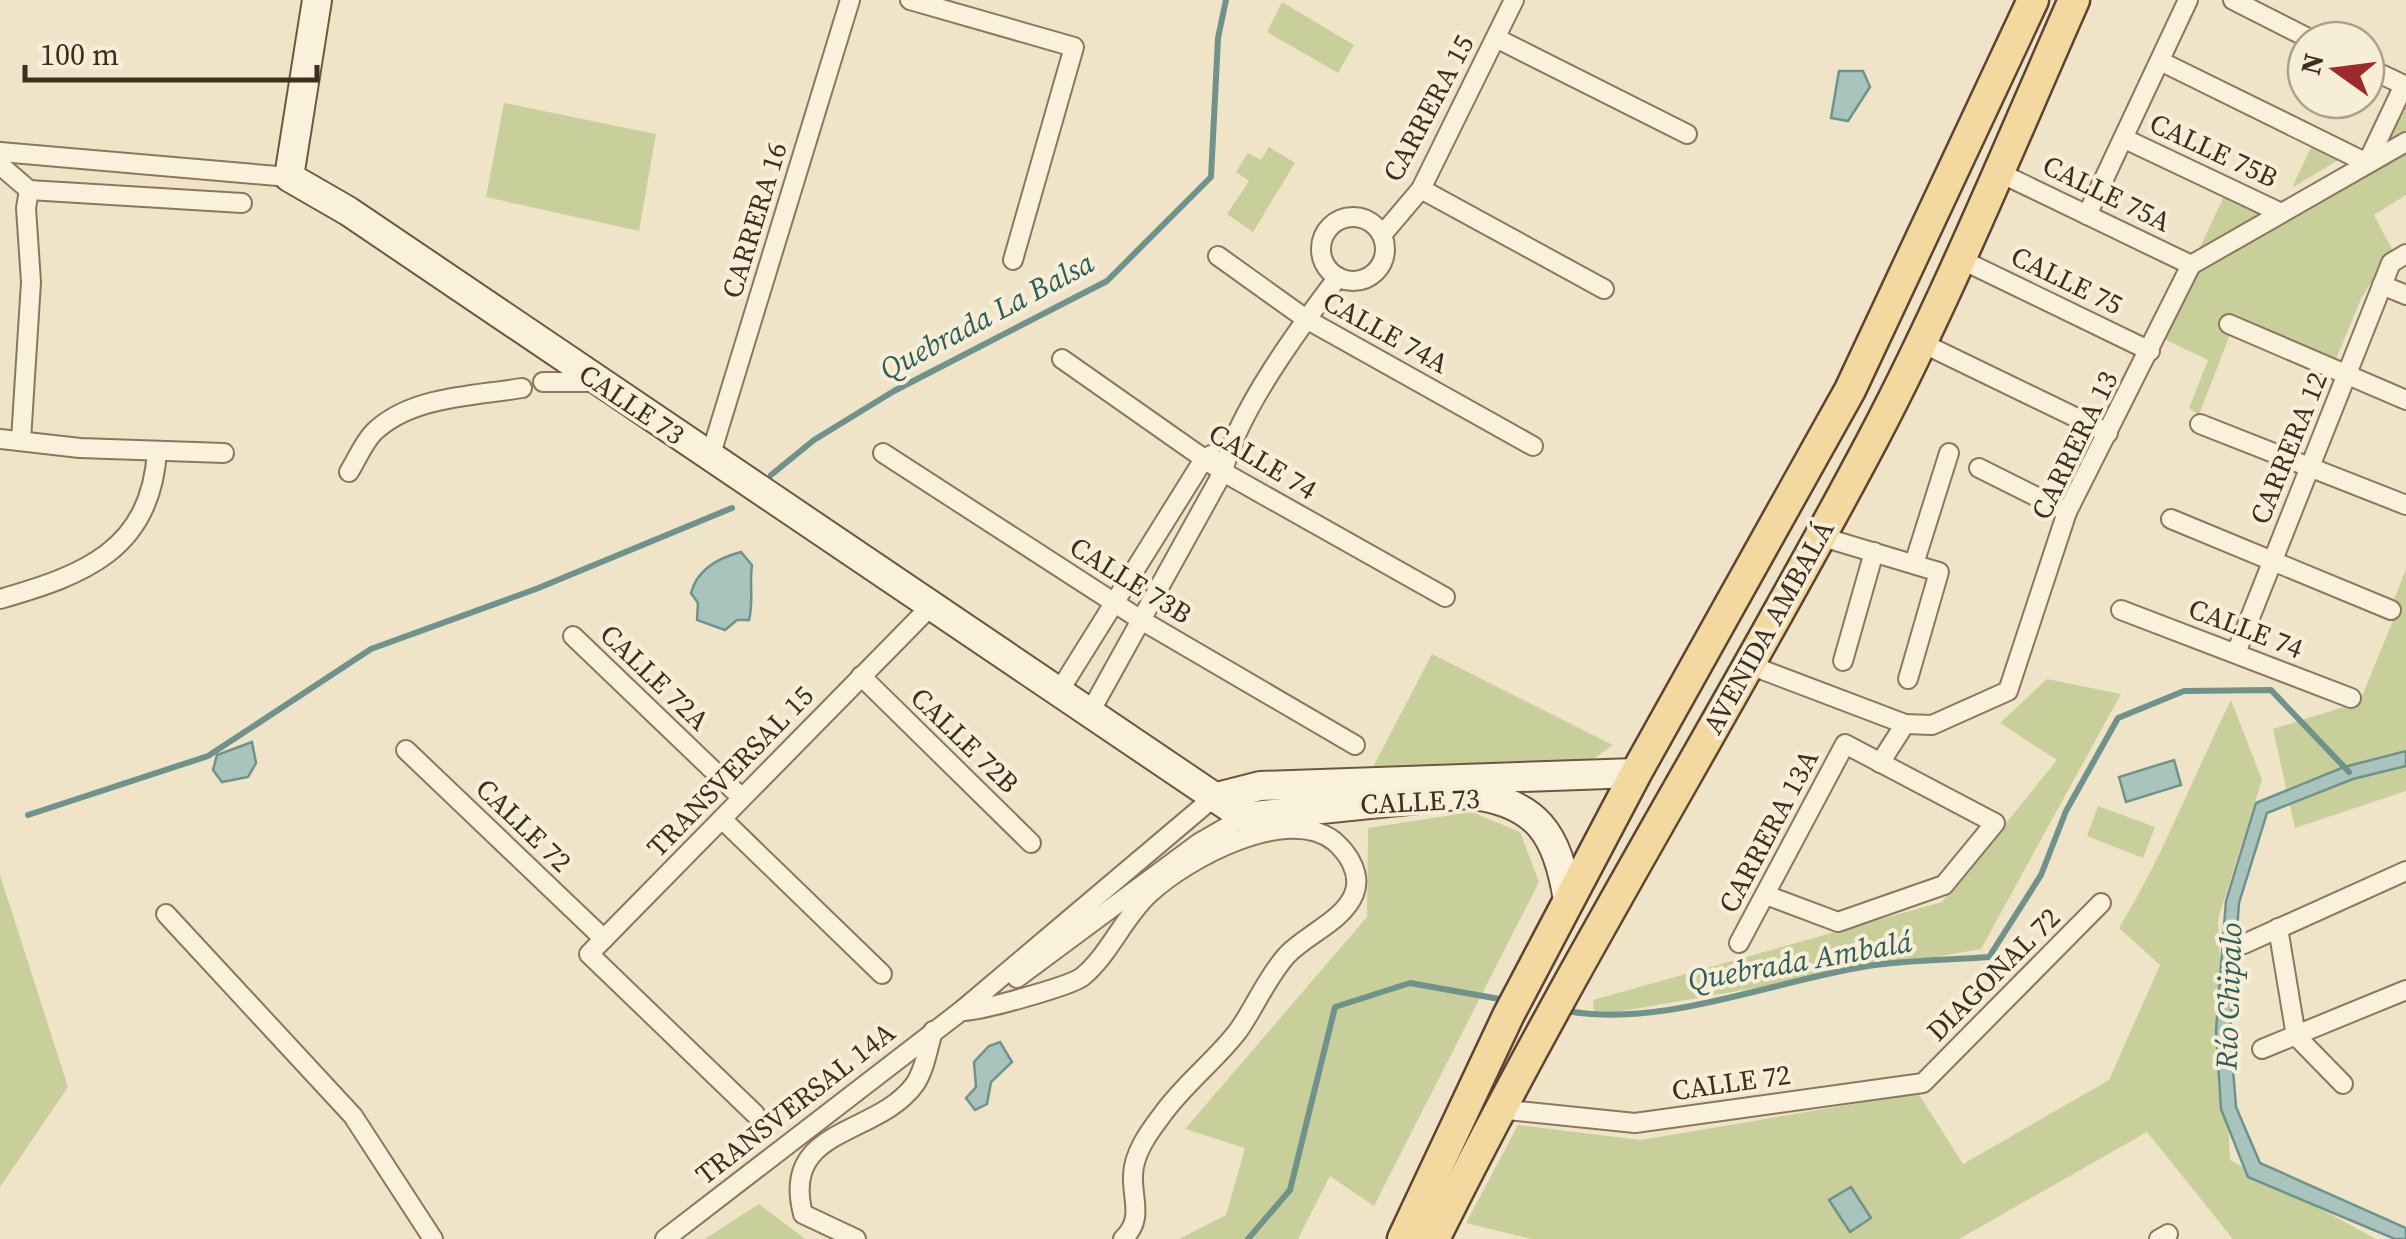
<svg xmlns="http://www.w3.org/2000/svg" width="2406" height="1239" font-family="'Source Serif 4',serif">
<style>
.green{fill:#c9cf9b}
.water{fill:#a9c4bc;stroke:#6f938a;stroke-width:2.5}
.lines{fill:none;stroke-linecap:round;stroke-linejoin:round}
.stream{stroke:#6f938a;stroke-width:6}
.street-casing{stroke:#8d765c;stroke-width:22}
.secondary-casing{stroke:#6f573f;stroke-width:32}
.primary-casing{stroke:#5b4430;stroke-width:35}
.street{stroke:#faf1dc;stroke-width:18}
.secondary{stroke:#faf1dc;stroke-width:28}
.primary{stroke:#f3d9a0;stroke-width:30}
.labels{text-anchor:middle;stroke-width:8;stroke-linejoin:round;paint-order:stroke}
.street-label{font-size:28px;fill:#3d2e20;stroke:#f7eed8}
.water-label{font-size:30px;font-style:italic;fill:#2f5d5a;stroke:#f7eed8}
</style>
<rect width="100%" height="100%" fill="#f0e4c8"/>
<!-- green -->
<g class="green">
<path d="M1282,2L1354,45L1338,73L1267,32Z"/>
<path d="M2406,86V195L2374,215L2392,249L2361,299L2336,359L2236,319L2199,415L2189,408L2208,360L2164,339L2193,264L2367,163Z"/>
<path d="M504,103L656,134L639,231L486,197Z"/>
<path d="M2314,141L2345,156L2292,188Z"/>
<path d="M1269,147L1295,163L1253,232L1227,214L1249,181L1236,172L1248,153L1261,160Z"/>
<path d="M2226,192L2269,212L2195,258Z"/>
<path d="M2406,569V791L2295,828L2273,729L2356,703L2362,696L2399,606L2393,602Z"/>
<path d="M1432,654L1613,745L1589,762L1372,769Z"/>
<path d="M2047,679L2121,694L1981,949L1594,1016L1593,1000L1942,902L2057,760L2000,723Z"/>
<path d="M2231,700L2262,780L2218,919L2230,1160L2376,1239H2233L2147,1132L1959,1239H1531L1466,1223L1518,1125L1641,1140L1918,1093L1963,1164L2109,1080L2160,965L2119,928C2163,856 2193,777 2231,700Z"/>
<path d="M2098,806L2155,827L2143,858L2087,836Z"/>
<path d="M1472,812L1520,832L1539,882L1374,1206L1330,1176L1298,1239H1179L1226,1215L1245,1148L1185,1129L1367,917L1368,828Z"/>
<path d="M0,875L68,1087L0,1187Z"/>
<path d="M759,1204L805,1239H705Z"/>
</g>
<!-- water -->
<g class="water">
<path d="M1839,71H1863L1870,87L1848,121L1831,118Z"/>
<path d="M741,552L752,565C749,585 754,600 749,620H737L725,630L697,620L698,603L691,593C697,570 718,558 741,552Z"/>
<path d="M252,742L256,763L248,777L222,782L213,770L217,755Z"/>
<path d="M2406,751V766L2353,779L2267,813L2239,903L2230,1030L2236,1107L2260,1163L2406,1228V1239H2395L2248,1177L2221,1109L2216,1030L2226,901L2256,803L2344,767Z"/>
<path d="M2174,760L2181,785L2126,802L2119,777Z"/>
<path d="M1000,1042L1012,1062L991,1082L987,1104L975,1110L966,1098L976,1087L974,1062L989,1046Z"/>
<path d="M1851,1187L1871,1218L1850,1232L1829,1200Z"/>
</g>
<g class="lines">
<!-- stream -->
<g class="stream">
<path d="M771,475L814,440L894,391L1107,281L1211,177L1218,38L1226,0"/>
<path d="M28,815L208,756L371,649L536,589L732,508"/>
<path d="M1567,1011C1664,1029 1780,978 1875,965C1913,960 1951,960 1989,957L2041,875L2066,811L2118,718L2184,691L2271,690L2349,772"/>
<path d="M1248,1239L1290,1190L1335,1007L1410,983L1505,1000"/>
</g>
<!-- street casing -->
<g class="street-casing">
<g id="street">
<path d="M910,0L1074,47L1013,260"/>
<path d="M2233,0L2312,40"/>
<path d="M1496,38L1687,134"/>
<path d="M2162,62L2367,163L2404,85"/>
<path d="M2366,67L2406,86"/>
<path d="M2125,139L2279,212"/>
<path d="M0,152L289,177"/>
<path d="M0,165L29,190L26,208L31,282L21,440"/>
<path d="M1998,172L2191,265"/>
<path d="M1421,189L1604,289"/>
<path d="M29,190L242,203"/>
<path d="M2087,215L2188,0"/>
<circle cx="1353" cy="249" r="32"/>
<path d="M1382,235L1421,189L1514,0"/>
<path d="M1218,256L1306,319L1533,446"/>
<path d="M1960,259L2150,351"/>
<path d="M2191,265L2406,142"/>
<path d="M2382,285L2406,295"/>
<path d="M2229,324L2406,400"/>
<path d="M1920,342L2108,433"/>
<path d="M1062,359L1223,472L1445,597"/>
<path d="M543,382H597"/>
<path d="M2200,424L2406,505"/>
<path d="M0,439L80,448L224,453"/>
<path d="M883,453L1141,620L1355,745"/>
<path d="M710,457L850,0"/>
<path d="M1979,468L2067,512"/>
<path d="M349,472C357,459 364,442 374,432C411,396 474,396 522,388"/>
<path d="M2171,519L2391,610"/>
<path d="M1819,536L1939,572L1908,679"/>
<path d="M1914,564L1949,453"/>
<path d="M0,599C84,575 151,550 157,451"/>
<path d="M2121,610L2351,698"/>
<path d="M573,636L742,798"/>
<path d="M2236,653L2391,263L2406,254"/>
<path d="M1843,661L1874,552"/>
<path d="M1747,664L1905,724L1932,725L2008,691L2067,512L2191,265"/>
<path d="M861,676L1031,843"/>
<path d="M1058,693L1204,459L1211,455"/>
<path d="M1089,714L1223,472C1237,412 1300,327 1338,277"/>
<path d="M406,750L604,939"/>
<path d="M1880,763L1905,724"/>
<path d="M722,819L882,974"/>
<path d="M166,914L353,1116L433,1239"/>
<path d="M2278,928L2296,1036L2343,1084"/>
<path d="M1739,943L1845,744L1995,823L1944,885L1838,922L1766,895"/>
<path d="M2244,944L2406,871"/>
<path d="M1017,978L1199,843L1244,817"/>
<path d="M961,1011C978,1012 1070,986 1082,977C1110,954 1123,918 1149,894C1186,859 1287,804 1334,841C1348,853 1362,874 1354,894C1343,921 1307,934 1287,955C1267,977 1255,1007 1238,1031C1215,1061 1184,1084 1162,1115C1149,1132 1133,1154 1133,1176C1132,1200 1144,1219 1123,1239"/>
<path d="M2262,1049L2406,990"/>
<path d="M1498,1109L1635,1123L1923,1083L2101,903"/>
<path d="M755,1114L589,954L931,606"/>
<path d="M665,1239L961,1011L1213,798"/>
<path d="M856,1239L803,1214C780,1126 877,1137 915,1084C925,1069 928,1048 933,1031"/>
<path d="M2159,1239L2168,1234"/>
</g>
</g>
<!-- secondary casing -->
<g class="secondary-casing">
<g id="secondary">
<path d="M317,0L289,177L348,211L1244,817L1466,794C1537,801 1558,834 1568,901"/>
<path d="M1213,798L1260,786L1636,773"/>
</g>
</g>
<!-- primary casing -->
<g class="primary-casing">
<g id="primary">
<path d="M1403,1239L1508,1016L1636,773L1850,390L2033,0"/>
<path d="M1434,1239C1569,966 1731,708 1873,439C1948,296 2009,147 2074,0"/>
</g>
</g>
<!-- street -->
<use href="#street" class="street"/>
<!-- secondary -->
<use href="#secondary" class="secondary"/>
<!-- primary -->
<use href="#primary" class="primary"/>
</g>
<g class="labels">
<!-- street labels -->
<g class="street-label">
<text transform="translate(1428 108) rotate(-62)" y="10">CARRERA 15</text>
<text transform="translate(2214 150) rotate(25)" y="10">CALLE 75B</text>
<text transform="translate(2107 193) rotate(26)" y="10">CALLE 75A</text>
<text transform="translate(754 220) rotate(-73)" y="10">CARRERA 16</text>
<text transform="translate(2067 280) rotate(26)" y="10">CALLE 75</text>
<text transform="translate(1386 332) rotate(29)" y="10">CALLE 74A</text>
<text transform="translate(632 404) rotate(34)" y="10">CALLE 73</text>
<text transform="translate(2074 445) rotate(-64)" y="10">CARRERA 13</text>
<text transform="translate(2288 448) rotate(-68)" y="10">CARRERA 12</text>
<text transform="translate(1263 461) rotate(31)" y="10">CALLE 74</text>
<text transform="translate(1131 580) rotate(32)" y="10">CALLE 73B</text>
<text transform="translate(1768 627) rotate(-61)" y="10">AVENIDA AMBALÁ</text>
<text transform="translate(2246 628) rotate(21)" y="10">CALLE 74</text>
<text transform="translate(655 677) rotate(44)" y="10">CALLE 72A</text>
<text transform="translate(965 740) rotate(44)" y="10">CALLE 72B</text>
<text transform="translate(730 771) rotate(-46)" y="10">TRANSVERSAL 15</text>
<text transform="translate(1420 801) rotate(-3)" y="10">CALLE 73</text>
<text transform="translate(524 825) rotate(44)" y="10">CALLE 72</text>
<text transform="translate(1768 831) rotate(-62)" y="10">CARRERA 13A</text>
<text transform="translate(1993 974) rotate(-45)" y="10">DIAGONAL 72</text>
<text transform="translate(1731 1082) rotate(-8)" y="10">CALLE 72</text>
<text transform="translate(795 1103) rotate(-38)" y="10">TRANSVERSAL 14A</text>
</g>
<!-- water labels -->
<g class="water-label">
<text transform="translate(987 316) rotate(-28)" y="10">Quebrada La Balsa</text>
<text transform="translate(1800 961) rotate(-10)" y="10">Quebrada Ambalá</text>
<text transform="translate(2229 996) rotate(-88)" y="10">Río Chipalo</text>
</g>
</g>
<!-- north arrow -->
<g transform="translate(2336 70) rotate(284)"><circle r="48" fill="#f7eed8" stroke="#ada18e" stroke-width="2.5"/>
<path d="M0-8L18 38L0 25L-18 38Z" fill="#9e2a2b"/>
<text y="-15" font-size="28" font-weight="bold" text-anchor="middle" fill="#3d2e20">N</text>
</g>
<!-- scale -->
<path d="M25 65v15h292v-15" fill="none" stroke="#3d2e20" stroke-width="5"/>
<text x="40" y="65" font-size="30" fill="#3d2e20" stroke="#f7eed8" stroke-width="8" paint-order="stroke">100 m</text>
</svg>
